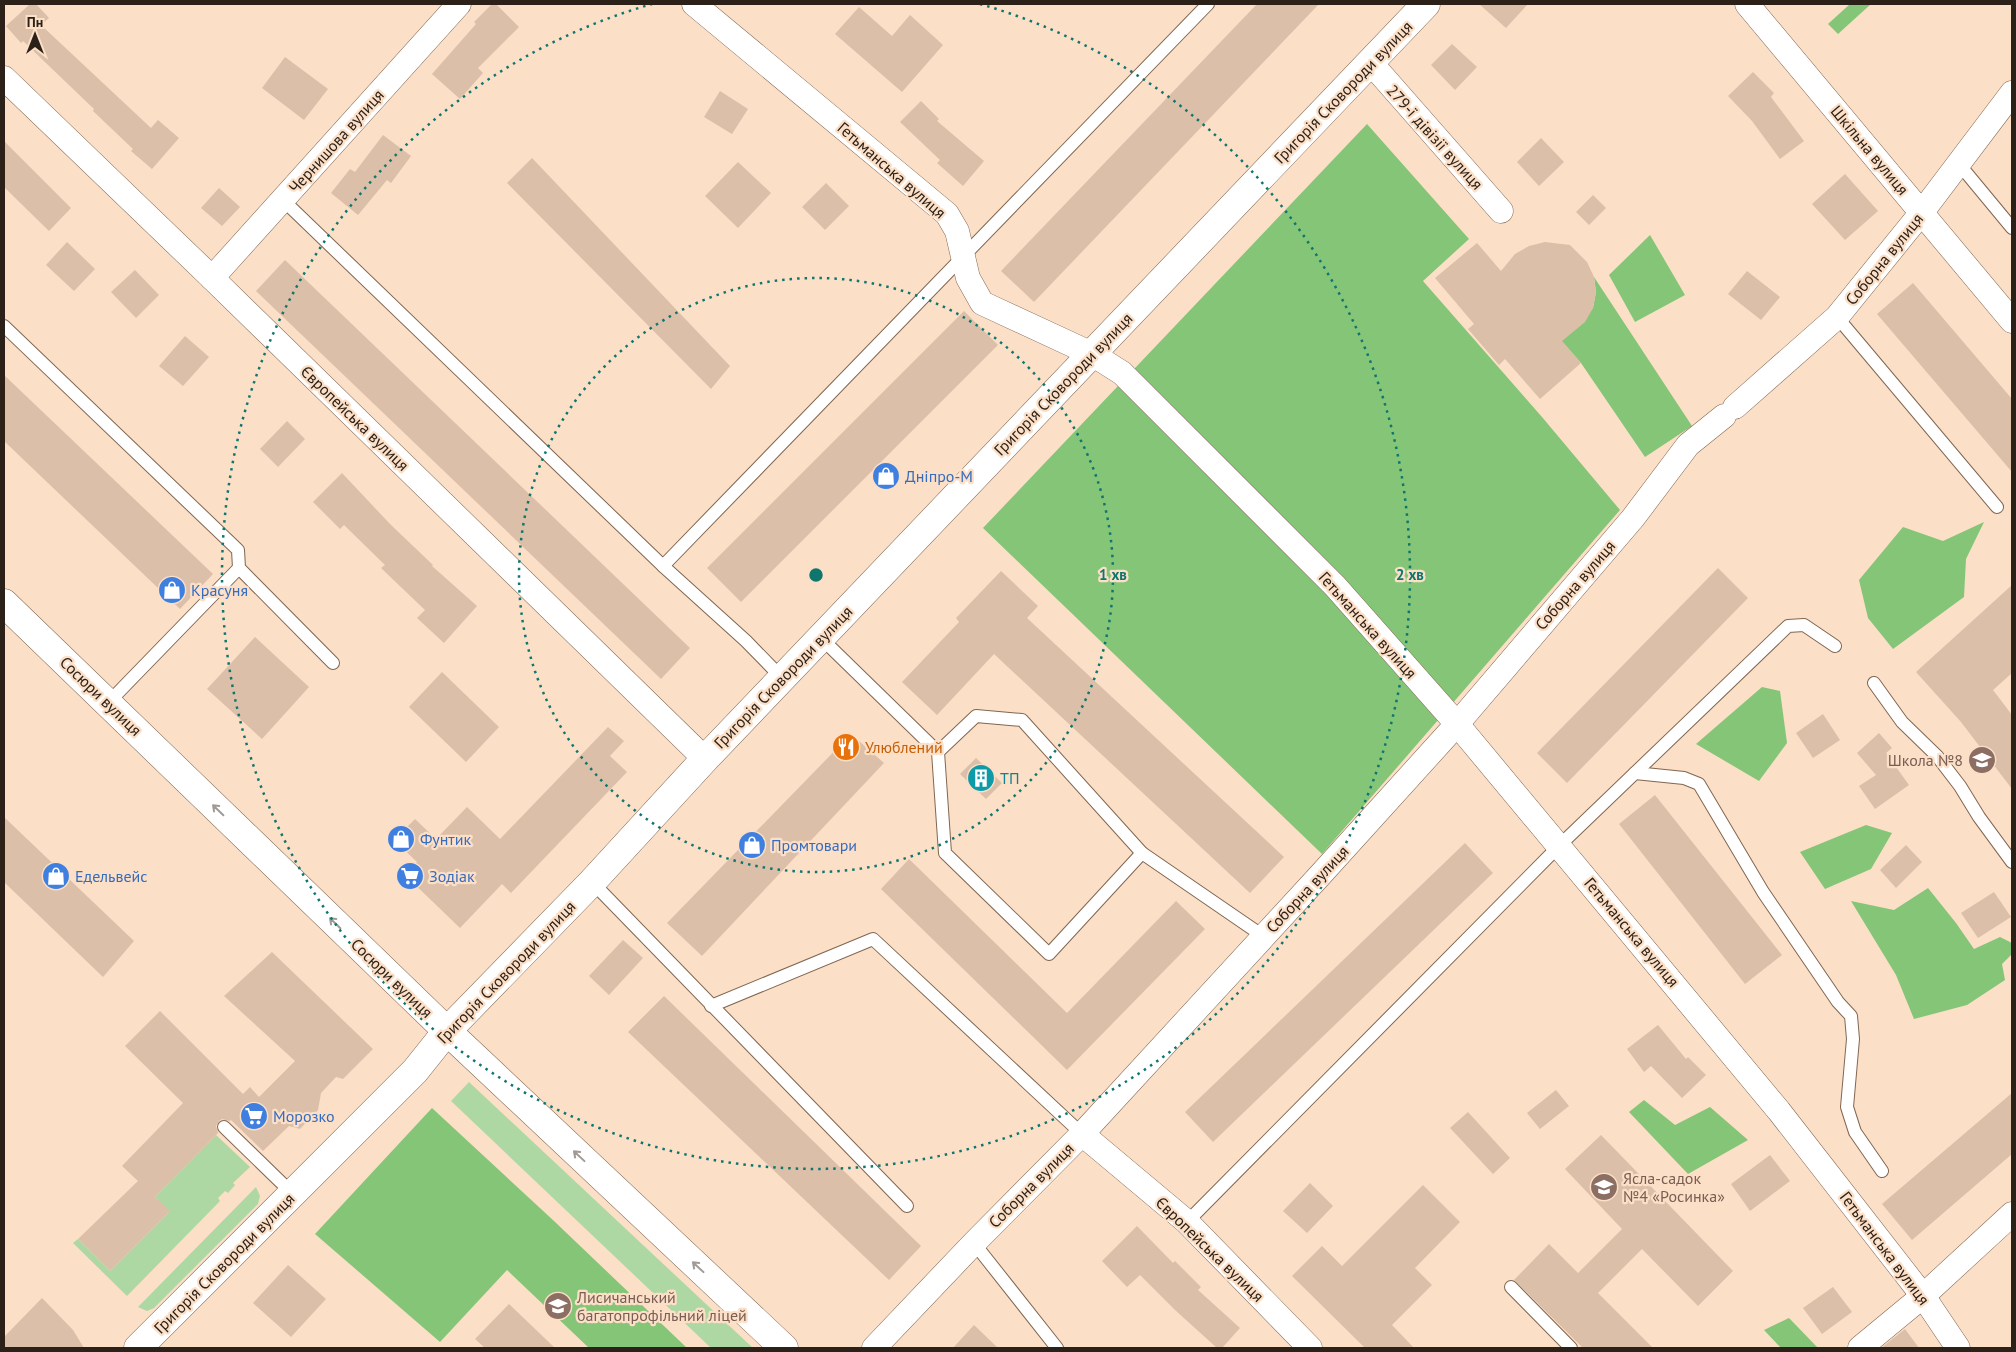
<svg xmlns="http://www.w3.org/2000/svg" width="2016" height="1352" font-family="'PT Sans',sans-serif">
<style>
.green{fill:#add8a4}
.forest{fill:#85c577}
.building{fill:#dcbfa8}
.lines{fill:none;stroke-linecap:round;stroke-linejoin:round}
.lane-casing{stroke:#806651;stroke-width:14}
.street-casing{stroke:#806651;stroke-width:25}
.secondary-casing{stroke:#806651;stroke-width:29}
.primary-casing{stroke:#806651;stroke-width:29}
.lane{stroke:#fff;stroke-width:12}
.street{stroke:#fff;stroke-width:24}
.secondary{stroke:#fff;stroke-width:28}
.primary{stroke:#fff;stroke-width:28}
.oneway{stroke:#a09b97}
.ring{fill:none;stroke:#0f766e;stroke-width:2.5;stroke-dasharray:2.5 5}
.labels{text-anchor:middle;stroke-width:4.5;stroke-linejoin:round;paint-order:stroke}
.street-label{font-size:16px;fill:#2c2118;stroke:#fcdfc7}
.shop-label{font-size:16px;fill:#366cbe;stroke:#fcdfc7;text-anchor:start}
.food-label{font-size:16px;fill:#c56008;stroke:#fcdfc7;text-anchor:start}
.education-label{font-size:16px;fill:#785e54;stroke:#fcdfc7;text-anchor:start}
.culture-label{font-size:16px;fill:#0d838f;stroke:#fcdfc7;text-anchor:start}
.centre{fill:#0f766e;stroke:#fcdfc7;stroke-width:2.5}
.ring-label{font-size:15px;text-anchor:middle;font-weight:bold;fill:#0f766e;stroke:#fcdfc7;stroke-width:4.5;stroke-linejoin:round;paint-order:stroke}
</style>
<rect width="100%" height="100%" fill="#fcdfc7"/>
<!-- green -->
<g class="green">
<path d="M469,1082L753,1348H711L451,1101Z"/>
<path d="M216,1135L250,1167L233,1183L235,1185L228,1193L225,1191L218,1198L220,1201L127,1296L73,1243L78,1239L110,1271L169,1212L155,1197Z"/>
<path d="M256,1187L260,1196L258,1204L154,1308L147,1311L138,1307Z"/>
</g>
<!-- forest -->
<g class="forest">
<path d="M1850,4H1871L1838,34L1828,24Z"/>
<path d="M1367,124L1469,239L1423,281L1542,417L1620,510L1322,854L983,528Z"/>
<path d="M1650,235L1685,295L1635,322L1609,275Z"/>
<path d="M1594,277L1692,426L1645,457L1581,363L1559,338L1593,308L1596,292Z"/>
<path d="M1984,522L1966,559L1964,597L1893,649L1868,618L1859,580L1903,527L1943,541Z"/>
<path d="M1762,687L1780,691L1787,743L1759,781L1696,744Z"/>
<path d="M1866,825L1892,833L1871,869L1825,889L1800,852Z"/>
<path d="M1928,888L1956,923L1974,949L2000,937L2012,943V954L2002,964L2005,980L1967,1005L1914,1019L1896,975L1851,901L1894,910Z"/>
<path d="M1644,1100L1675,1125L1710,1107L1748,1140L1688,1174L1629,1112Z"/>
<path d="M432,1108L554,1221L687,1348H589L507,1270L440,1342L315,1234Z"/>
<path d="M1789,1318L1818,1348H1781L1764,1330Z"/>
</g>
<!-- building -->
<g class="building">
<path d="M30,4H36L49,18L41,25L151,128L158,120L179,138L152,169L131,151L133,149L93,111L94,109L23,41L21,43L6,26Z"/>
<path d="M492,4H496L519,27L478,68L483,73L460,99L432,74L476,24L474,22Z"/>
<path d="M1257,4H1319L1034,302L1001,271Z"/>
<path d="M1479,4H1528L1506,28Z"/>
<path d="M859,7L892,36L910,15L943,45L902,92L835,34Z"/>
<path d="M1452,44L1477,67L1455,90L1431,65Z"/>
<path d="M285,57L328,89L304,120L262,88Z"/>
<path d="M1753,72L1774,93L1771,97L1804,141L1780,159L1752,121L1728,96Z"/>
<path d="M720,91L748,109L732,134L704,117Z"/>
<path d="M921,101L939,119L937,121L984,161L963,186L937,163L940,160L900,122Z"/>
<path d="M383,135L411,156L391,183L387,180L358,215L331,193L350,169L355,172Z"/>
<path d="M1541,138L1564,162L1539,186L1517,162Z"/>
<path d="M4,141L71,208L49,231L4,187Z"/>
<path d="M532,158L730,366L711,389L507,183Z"/>
<path d="M738,162L771,193L738,228L705,196Z"/>
<path d="M1845,174L1878,211L1845,240L1812,204Z"/>
<path d="M826,183L849,206L825,230L802,207Z"/>
<path d="M219,188L240,207L222,226L201,208Z"/>
<path d="M1593,195L1606,208L1589,225L1576,212Z"/>
<path d="M67,242L95,269L74,291L46,265Z"/>
<path d="M1545,242L1570,245L1587,262L1594,277L1596,292L1593,308L1585,322L1562,341L1581,363L1540,399L1505,359L1499,365L1468,329L1474,324L1435,278L1477,243L1501,271L1515,254L1529,246Z"/>
<path d="M285,260L690,648L661,679L256,291Z"/>
<path d="M135,270L159,295L136,318L111,292Z"/>
<path d="M1747,271L1780,297L1761,320L1728,294Z"/>
<path d="M1913,283L2012,399V472L1877,314Z"/>
<path d="M964,311L998,345L741,602L707,568Z"/>
<path d="M185,336L209,357L183,386L159,366Z"/>
<path d="M4,375L213,574L180,609L4,441Z"/>
<path d="M287,421L305,439L278,467L260,449Z"/>
<path d="M342,473L390,524L433,565L432,566L477,606L444,643L417,618L425,610L381,568L385,565L344,525L340,529L313,502Z"/>
<path d="M1718,568L1748,598L1567,783L1537,753Z"/>
<path d="M1001,571L1038,606L1027,618L1284,857L1250,893L994,654L937,715L902,682L959,622L956,618Z"/>
<path d="M2012,585V673L1993,690L2012,715V789L1961,722L1916,672Z"/>
<path d="M255,637L309,687L262,739L207,689Z"/>
<path d="M442,672L499,727L466,762L409,707Z"/>
<path d="M1823,714L1840,740L1813,758L1796,733Z"/>
<path d="M608,727L624,741L610,756L627,772L511,893L502,884L460,928L405,875L417,862L394,840L415,819L436,839L467,807L500,839Z"/>
<path d="M1879,733L1892,748L1886,753L1909,785L1875,809L1859,786L1876,775L1857,753Z"/>
<path d="M851,734L884,763L702,956L667,923Z"/>
<path d="M976,758L1002,783L986,799L960,774Z"/>
<path d="M1655,795L1782,955L1745,984L1619,824Z"/>
<path d="M4,817L134,941L103,977L4,882Z"/>
<path d="M1465,843L1493,873L1213,1142L1185,1112Z"/>
<path d="M1906,845L1922,862L1896,888L1880,870Z"/>
<path d="M909,859L1067,1013L1176,901L1205,929L1067,1070L881,889Z"/>
<path d="M1994,892L2011,917L1978,938L1961,913Z"/>
<path d="M623,940L643,958L609,995L589,976Z"/>
<path d="M272,952L373,1049L343,1079L336,1077L321,1093L318,1110L300,1129L289,1126L263,1151L231,1120L230,1121L222,1119L219,1121L216,1126L218,1133L155,1197L170,1211L110,1271L78,1239L138,1181L122,1166L183,1103L125,1046L160,1011L243,1094L250,1087L259,1097L295,1061L224,996Z"/>
<path d="M664,996L921,1246L889,1280L628,1032Z"/>
<path d="M1658,1025L1686,1059L1688,1057L1706,1075L1682,1098L1651,1066L1644,1072L1627,1049Z"/>
<path d="M1556,1090L1569,1106L1540,1129L1527,1113Z"/>
<path d="M2012,1093V1154L1912,1240L1882,1204Z"/>
<path d="M1468,1112L1510,1158L1493,1174L1450,1128Z"/>
<path d="M1601,1135L1733,1271L1698,1306L1642,1249L1598,1293L1653,1348H1583L1514,1280L1549,1244L1578,1273L1622,1229L1565,1169Z"/>
<path d="M1770,1155L1790,1181L1750,1211L1731,1184Z"/>
<path d="M1310,1183L1333,1206L1307,1233L1283,1211Z"/>
<path d="M1423,1185L1460,1222L1415,1268L1432,1285L1392,1325L1414,1348H1365L1292,1276L1322,1246L1342,1266Z"/>
<path d="M1137,1226L1173,1263L1175,1261L1201,1287L1198,1290L1240,1328L1222,1348H1217L1175,1310L1140,1275L1127,1287L1102,1261Z"/>
<path d="M288,1265L326,1299L291,1337L253,1303Z"/>
<path d="M1833,1287L1852,1312L1822,1334L1803,1308Z"/>
<path d="M42,1298L73,1330L84,1348H4V1337Z"/>
<path d="M509,1304L555,1348H485L475,1339Z"/>
<path d="M974,1325L998,1348H953Z"/>
<path d="M1905,1329L1919,1348H1881Z"/>
</g>
<g class="lines">
<!-- lane casing -->
<g class="lane-casing">
<g id="lane">
<path d="M1959,164L2012,228"/>
<path d="M283,200L663,566L746,641L782,678"/>
<path d="M1837,317L1997,507"/>
<path d="M4,326L238,550L239,568L333,663"/>
<path d="M663,566L1208,4"/>
<path d="M821,638L938,752L945,853L1049,954L1142,853L1263,936"/>
<path d="M1874,683L1902,722L1937,756L1960,786L1979,817L2012,862"/>
<path d="M108,703L239,568"/>
<path d="M938,752L976,716L1022,720L1142,853"/>
<path d="M1635,773L1684,778L1699,784L1763,892L1838,1002L1851,1016L1853,1039L1847,1107L1855,1132L1882,1171"/>
<path d="M592,882L907,1206"/>
<path d="M711,1006L873,939L1082,1134"/>
<path d="M224,1127L293,1194"/>
<path d="M1187,1222L1560,845L1788,626L1804,625L1835,646"/>
<path d="M974,1243L1057,1348"/>
<path d="M1511,1287L1571,1348"/>
</g>
</g>
<!-- street casing -->
<g class="street-casing">
<g id="street">
<path d="M694,4L947,214L957,231L968,278L982,303L1092,354L1122,373L1335,586L1457,724L1779,1111L1923,1296L1958,1348"/>
<path d="M1747,4L2012,321"/>
<path d="M1371,63L1501,211"/>
<path d="M4,78L212,278L705,759"/>
<path d="M212,278L459,4"/>
<path d="M1735,407L1837,317L1922,212L2012,93"/>
<path d="M1082,1134L1187,1222L1310,1348"/>
<path d="M874,1348L974,1243L1082,1134L1323,872L1457,724L1633,518L1688,445L1724,416"/>
<path d="M1860,1348L1923,1296L2012,1214"/>
</g>
</g>
<!-- secondary casing -->
<g class="secondary-casing">
<path id="secondary" d="M138,1348L415,1071L447,1031L592,882L705,759L1426,4"/>
</g>
<!-- primary casing -->
<g class="primary-casing">
<path id="primary" d="M4,603L447,1031L784,1348"/>
</g>
<!-- lane -->
<use href="#lane" class="lane"/>
<!-- street -->
<use href="#street" class="street"/>
<!-- secondary -->
<use href="#secondary" class="secondary"/>
<!-- primary -->
<use href="#primary" class="primary"/>
</g>
<!-- one-way arrows -->
<defs><path id="oneway-shaft" d="M-6 0H5M1.5-3L5.5 0L1.5 3" fill="none" stroke-width="1.6" stroke-linecap="round" stroke-linejoin="round" transform="scale(1.25)"/></defs>
<g class="oneway">
<use href="#oneway-shaft" transform="translate(218 810) rotate(-136)"/>
<use href="#oneway-shaft" transform="translate(335 923) rotate(-136)"/>
<use href="#oneway-shaft" transform="translate(579 1156) rotate(-137)"/>
<use href="#oneway-shaft" transform="translate(698 1267) rotate(-137)"/>
</g>
<!-- distance rings -->
<g class="ring">
<circle cx="816" cy="575" r="297"/>
<path d="M980 4A594 594 0 1 1 652 4"/>
</g>
<!-- icons -->
<defs>
<g id="shop-disc" transform="scale(1.4375)"><circle r="9.5" fill="#3f7fe0" stroke="#fcdfc7"/><path d="M-5-2.5h2.3a2.7 3.5 0 0 1 5.4 0H5L5.5 6h-11ZM-1.5-2.5h3a1.5 2.3 0 0 0-3 0Z" fill="#fff"/></g>
<g id="restaurant-disc" transform="scale(1.4375)"><circle r="9.5" fill="#e8710a" stroke="#fcdfc7"/><path d="M-5-6h1v4h1v-4h1v4h1v-4h1v5L-1.5 .5V6h-2V.5L-5-1ZM5-6V6H3V1.5H1.5Q1.5-4 5-6Z" fill="#fff"/></g>
<g id="school-disc" transform="scale(1.4375)"><circle r="9.5" fill="#8d6e63" stroke="#fcdfc7"/><path d="M0-5L7-2L0 1L-7-2ZM-4 1L0 2.5L4 1V4Q0 6-4 4Z" fill="#fff"/></g>
<g id="building-disc" transform="scale(1.4375)"><circle r="9.5" fill="#0f9aa8" stroke="#fcdfc7"/><path d="M-4-6H4V6H1V3H-1V6H-4ZM-2.5-4.3h1.7v1.8h-1.7ZM.8-4.3h1.7v1.8H.8ZM-2.5-1h1.7V.8h-1.7ZM.8-1h1.7V.8H.8Z" fill="#fff"/></g>
<g id="supermarket-disc" transform="scale(1.4375)"><circle r="9.5" fill="#3f7fe0" stroke="#fcdfc7"/><path d="M-6-5.5h2.5l.6 2H6L4.5 2H-2.5L-4.4-4H-6ZM-1.5 3.2a1.3 1.3 0 1 0 .1 0ZM3 3.2a1.3 1.3 0 1 0 .1 0Z" fill="#fff"/></g>
</defs>
<g fill-rule="evenodd">
<use href="#shop-disc" x="886" y="476"/>
<use href="#shop-disc" x="172" y="590"/>
<use href="#restaurant-disc" x="846" y="747"/>
<use href="#school-disc" x="1982" y="760"/>
<use href="#building-disc" x="981" y="778"/>
<use href="#shop-disc" x="401" y="839"/>
<use href="#shop-disc" x="752" y="845"/>
<use href="#shop-disc" x="56" y="876"/>
<use href="#supermarket-disc" x="410" y="876"/>
<use href="#supermarket-disc" x="254" y="1116"/>
<use href="#school-disc" x="1604" y="1187"/>
<use href="#school-disc" x="558" y="1306"/>
</g>
<g class="labels">
<!-- street labels -->
<g class="street-label">
<text transform="translate(1343 92) rotate(-46)" y="6">Григорія Сковороди вулиця</text>
<text transform="translate(1435 137) rotate(48)" y="6">279-ї дівізії вулиця</text>
<text transform="translate(336 141) rotate(-48)" y="6">Чернишова вулиця</text>
<text transform="translate(1870 150) rotate(50)" y="6">Шкільна вулиця</text>
<text transform="translate(892 170) rotate(41)" y="6">Гетьманська вулиця</text>
<text transform="translate(1884 259) rotate(-51)" y="6">Соборна вулиця</text>
<text transform="translate(1063 384) rotate(-46)" y="6">Григорія Сковороди вулиця</text>
<text transform="translate(355 418) rotate(44)" y="6">Європейська вулиця</text>
<text transform="translate(1575 585) rotate(-49)" y="6">Соборна вулиця</text>
<text transform="translate(1368 625) rotate(48)" y="6">Гетьманська вулиця</text>
<text transform="translate(783 677) rotate(-46)" y="6">Григорія Сковороди вулиця</text>
<text transform="translate(101 696) rotate(44)" y="6">Сосюри вулиця</text>
<text transform="translate(1307 889) rotate(-47)" y="6">Соборна вулиця</text>
<text transform="translate(1632 932) rotate(50)" y="6">Гетьманська вулиця</text>
<text transform="translate(506 972) rotate(-46)" y="6">Григорія Сковороди вулиця</text>
<text transform="translate(392 978) rotate(44)" y="6">Сосюри вулиця</text>
<text transform="translate(1031 1185) rotate(-45)" y="6">Соборна вулиця</text>
<text transform="translate(1885 1248) rotate(53)" y="6">Гетьманська вулиця</text>
<text transform="translate(1210 1249) rotate(44)" y="6">Європейська вулиця</text>
<text transform="translate(224 1263) rotate(-45)" y="6">Григорія Сковороди вулиця</text>
</g>
<!-- shop labels -->
<g class="shop-label">
<text x="905" y="482">Днiпро-М</text>
<text x="191" y="596">Красуня</text>
<text x="420" y="845">Фунтик</text>
<text x="771" y="851">Промтовари</text>
<text x="75" y="882">Едельвейс</text>
<text x="429" y="882">Зодіак</text>
<text x="273" y="1122">Морозко</text>
</g>
<!-- food labels -->
<g class="food-label">
<text x="865" y="753">Улюблений</text>
</g>
<!-- education labels -->
<g class="education-label">
<text x="1963" y="766" text-anchor="end">Школа №8</text>
<text x="1623" y="1184">Ясла-садок<tspan x="1623" dy="18">№4 «Росинка»</tspan></text>
<text x="577" y="1303">Лисичанський<tspan x="577" dy="18">багатопрофільний ліцей</tspan></text>
</g>
<!-- culture labels -->
<g class="culture-label">
<text x="1000" y="784">ТП</text>
</g>
</g>
<circle cx="816" cy="575" r="8" class="centre"/>
<g class="ring-label">
<text x="1113" y="580">1 хв</text>
<text x="1410" y="580">2 хв</text>
</g>
<!-- border -->
<rect width="2016" height="1352" fill="none" stroke="#2c2118" stroke-width="10"/>
<!-- north arrow -->
<g transform="translate(35 35)" stroke="#fcdfc7" stroke-width="4" paint-order="stroke">
<path d="M0-4L9 19L0 12L-9 19Z" fill="#2c2118"/>
<text y="-8" font-size="14" font-weight="bold" text-anchor="middle" fill="#2c2118">Пн</text>
</g>
</svg>
